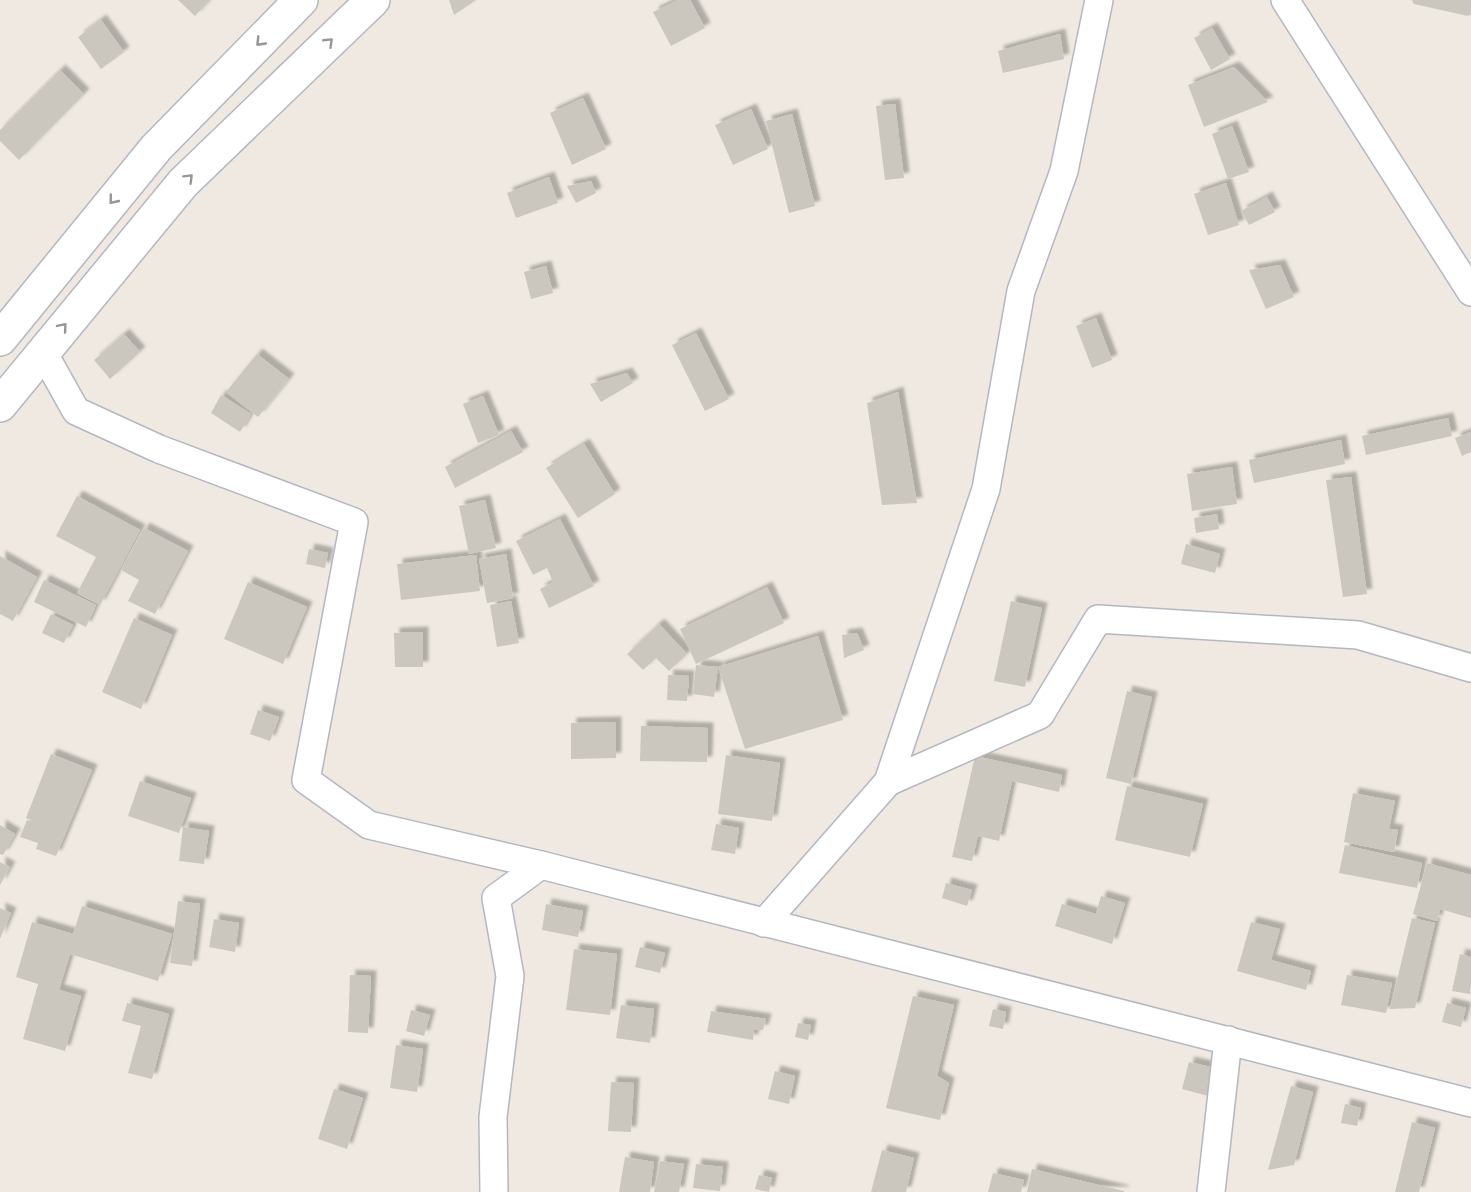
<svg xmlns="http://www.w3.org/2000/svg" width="1471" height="1192" font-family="Lato,sans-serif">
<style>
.building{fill:#cbc7bf;filter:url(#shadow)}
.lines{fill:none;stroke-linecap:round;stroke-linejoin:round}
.minor-casing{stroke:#b4b7c1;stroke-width:30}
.tertiary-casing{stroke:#b4b7c1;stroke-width:36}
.minor{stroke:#fff;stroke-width:27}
.tertiary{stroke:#fff;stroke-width:33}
.oneway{stroke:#969696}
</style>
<defs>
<filter id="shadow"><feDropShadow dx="5.5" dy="-5.5" stdDeviation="1.5" flood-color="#0004"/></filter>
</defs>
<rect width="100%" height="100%" fill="#efe9e1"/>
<!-- building -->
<g class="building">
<path d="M178,0H210L195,16Z"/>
<path d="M449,0H476L454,15Z"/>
<path d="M678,0H690L705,28L671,46L653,12Z"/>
<path d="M1412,0H1471V14L1468,16L1414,4Z"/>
<path d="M101,20L124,52L101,69L78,37Z"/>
<path d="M1212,28L1230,59L1211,70L1194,38Z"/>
<path d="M1060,34L1064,59L1003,73L998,51Z"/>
<path d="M1234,67L1268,102L1204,127L1188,85Z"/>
<path d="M60,70L84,94L19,160L0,141V130Z"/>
<path d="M583,98L606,149L572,165L550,113Z"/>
<path d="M895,104L904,178L885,180L876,106Z"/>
<path d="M751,109L768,149L733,165L715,125Z"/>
<path d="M792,114L815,206L789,213L766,121Z"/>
<path d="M1232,126L1249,172L1228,179L1212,134Z"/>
<path d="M549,177L558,203L516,218L507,193Z"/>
<path d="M591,181L596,193L576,203L567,186Z"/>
<path d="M1226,183L1239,225L1208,235L1194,194Z"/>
<path d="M1267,197L1275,212L1249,225L1241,211Z"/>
<path d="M1280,265L1294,297L1266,309L1249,270Z"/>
<path d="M546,266L553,293L531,299L524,272Z"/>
<path d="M1096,318L1112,360L1092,368L1076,326Z"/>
<path d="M696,333L729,399L705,411L672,345Z"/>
<path d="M124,334L140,352L110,379L94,360Z"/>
<path d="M257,354L289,379L258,417L226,392Z"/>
<path d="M627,373L633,383L601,402L590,384Z"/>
<path d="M898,392L917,503L882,505L867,403Z"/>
<path d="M221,395L251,414L240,432L211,413Z"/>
<path d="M483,396L499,435L478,443L463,404Z"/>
<path d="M1448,418L1452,436L1366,455L1362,436Z"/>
<path d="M511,431L523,452L455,488L445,467Z"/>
<path d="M1471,432V452L1462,456L1455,438Z"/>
<path d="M1341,440L1345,464L1254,483L1249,460Z"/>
<path d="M584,444L615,494L578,518L546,468Z"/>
<path d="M1232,467L1237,504L1192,511L1187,474Z"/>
<path d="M1351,477L1367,594L1343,597L1326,480Z"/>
<path d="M77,496L140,530L100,605L77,593L96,557L56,536Z"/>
<path d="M485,500L496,548L469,554L459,506Z"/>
<path d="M1217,514L1219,529L1196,533L1194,518Z"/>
<path d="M560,519L594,586L549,608L540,589L553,582L547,568L533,575L516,541Z"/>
<path d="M144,528L188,551L155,614L128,601L139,580L121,570Z"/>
<path d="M1186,544L1220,554L1215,573L1181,564Z"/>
<path d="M309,549L328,553L325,568L306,564Z"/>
<path d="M506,554L513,598L487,603L479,559Z"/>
<path d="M476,555L480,591L401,600L397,564Z"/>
<path d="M0,556L37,577L13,621L0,614Z"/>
<path d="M44,580L96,605L86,627L34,602Z"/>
<path d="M248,582L307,607L283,664L224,639Z"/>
<path d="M767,587L784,623L696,664L680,629Z"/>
<path d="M511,601L519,643L497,647L490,605Z"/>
<path d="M1011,601L1042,608L1025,687L994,681Z"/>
<path d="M51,614L73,625L64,643L42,633Z"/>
<path d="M134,618L172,635L141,709L102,692Z"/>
<path d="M659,624L687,654L669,671L656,658L643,670L627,654Z"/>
<path d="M423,632V667H395L394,633Z"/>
<path d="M857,633L864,650L844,658L842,635Z"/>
<path d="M818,636L843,720L745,749L718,667Z"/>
<path d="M696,665L718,667L714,697L693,694Z"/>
<path d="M668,675L689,676L687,701L667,700Z"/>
<path d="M1127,691L1152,697L1131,784L1106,778Z"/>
<path d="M258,710L279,717L270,741L250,734Z"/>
<path d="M616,722V758L571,759V723Z"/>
<path d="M641,726L708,728L707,762L640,761Z"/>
<path d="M51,754L92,770L56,856L36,849L38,843L20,837L27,820L42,824L26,818Z"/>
<path d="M726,755L780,763L772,821L718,814Z"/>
<path d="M975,756L1062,775L1059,792L1012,781L999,841L978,836L972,861L952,857Z"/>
<path d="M140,781L191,798L179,833L128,816Z"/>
<path d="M1127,786L1203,804L1190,857L1115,840Z"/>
<path d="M1353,793L1395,801L1389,829L1398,830L1394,852L1344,842Z"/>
<path d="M716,824L739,828L735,854L711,850Z"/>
<path d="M0,825L15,834L3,855L0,854Z"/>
<path d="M183,827L209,831L204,864L179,861Z"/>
<path d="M1345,845L1422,863L1417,888L1339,873Z"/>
<path d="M0,862L10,867L0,885Z"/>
<path d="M1427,863L1471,875V918L1440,909L1437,921L1413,914Z"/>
<path d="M946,883L972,890L967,906L942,898Z"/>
<path d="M1101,896L1125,903L1112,944L1055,926L1062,904L1096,914Z"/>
<path d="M178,901L200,904L192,966L170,963Z"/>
<path d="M546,904L583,911L578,937L542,930Z"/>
<path d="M82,906L172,934L158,981L70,954L59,990L81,996L65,1051L23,1039L38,984L16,977L32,922L73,934Z"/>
<path d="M0,908L11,913L0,939Z"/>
<path d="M1412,918L1435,923L1415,1008L1390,1009Z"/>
<path d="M214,919L239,923L235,952L209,947Z"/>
<path d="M1251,922L1280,929L1271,960L1311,971L1306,990L1237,971Z"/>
<path d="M640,947L665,953L660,973L635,967Z"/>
<path d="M574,949L617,954L610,1015L566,1010Z"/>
<path d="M1460,954L1471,957L1470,994L1452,991Z"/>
<path d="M350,975L371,976L368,1033L348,1032Z"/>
<path d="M1347,975L1392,983L1386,1013L1341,1005Z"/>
<path d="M913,996L954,1005L937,1076L949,1083L940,1120L886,1108Z"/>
<path d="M127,1003L169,1014L152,1079L128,1073L141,1026L122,1021Z"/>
<path d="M1447,1003L1466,1008L1461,1027L1442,1022Z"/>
<path d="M621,1005L654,1009L650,1043L616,1038Z"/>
<path d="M993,1009L1006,1012L1003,1029L989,1026Z"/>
<path d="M411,1010L430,1015L424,1036L406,1031Z"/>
<path d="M711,1011L766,1019L763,1030H754L753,1040L707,1032Z"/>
<path d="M798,1023L811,1025L808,1040L795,1037Z"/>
<path d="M396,1045L423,1049L417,1092L390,1088Z"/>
<path d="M1189,1062L1219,1069L1212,1097L1182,1089Z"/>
<path d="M775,1071L795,1076L789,1104L768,1099Z"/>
<path d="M611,1082L634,1083L631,1132L608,1131Z"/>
<path d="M1291,1086L1313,1092L1294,1165L1268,1170Z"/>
<path d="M334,1089L363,1098L347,1149L318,1139Z"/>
<path d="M1345,1104L1361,1108L1357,1126L1341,1123Z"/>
<path d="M1412,1122L1435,1128L1419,1192H1395Z"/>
<path d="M882,1150L914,1158L906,1192H871Z"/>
<path d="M625,1157L654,1162L650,1192H619Z"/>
<path d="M660,1161L684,1164L679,1192H654Z"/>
<path d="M696,1164L723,1167L720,1191L693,1188Z"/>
<path d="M1032,1169L1124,1191V1192H1027Z"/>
<path d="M993,1173L1024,1180L1021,1192H988Z"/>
<path d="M759,1175L772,1178L769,1192L755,1189Z"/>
</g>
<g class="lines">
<!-- minor casing -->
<g class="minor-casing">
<g id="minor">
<path d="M1285,0L1471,292"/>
<path d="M43,352L76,411L159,449L354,522L306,780L369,825L541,865L1471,1103"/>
<path d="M888,782L1040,715L1098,619L1358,635L1471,668"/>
<path d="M764,923L888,782L986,489L1021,291L1064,171L1099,0"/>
<path d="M494,1192L493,1117L510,976L496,898L541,865"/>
<path d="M1211,1192L1228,1040"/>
</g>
</g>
<!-- tertiary casing -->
<g class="tertiary-casing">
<g id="tertiary">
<path d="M0,339L156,148L301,0"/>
<path d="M0,405L183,183L373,0"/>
</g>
</g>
<!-- minor -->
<use href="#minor" class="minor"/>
<!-- tertiary -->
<use href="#tertiary" class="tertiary"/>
</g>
<!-- one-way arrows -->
<defs><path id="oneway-chevron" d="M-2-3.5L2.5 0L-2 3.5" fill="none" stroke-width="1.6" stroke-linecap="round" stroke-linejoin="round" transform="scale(1.5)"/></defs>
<g class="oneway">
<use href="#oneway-chevron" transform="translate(260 42) rotate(134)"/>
<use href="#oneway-chevron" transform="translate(329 42) rotate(-44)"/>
<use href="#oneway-chevron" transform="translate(189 178) rotate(-45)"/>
<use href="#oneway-chevron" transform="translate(113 200) rotate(129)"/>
<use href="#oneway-chevron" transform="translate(63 327) rotate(-50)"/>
</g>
</svg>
